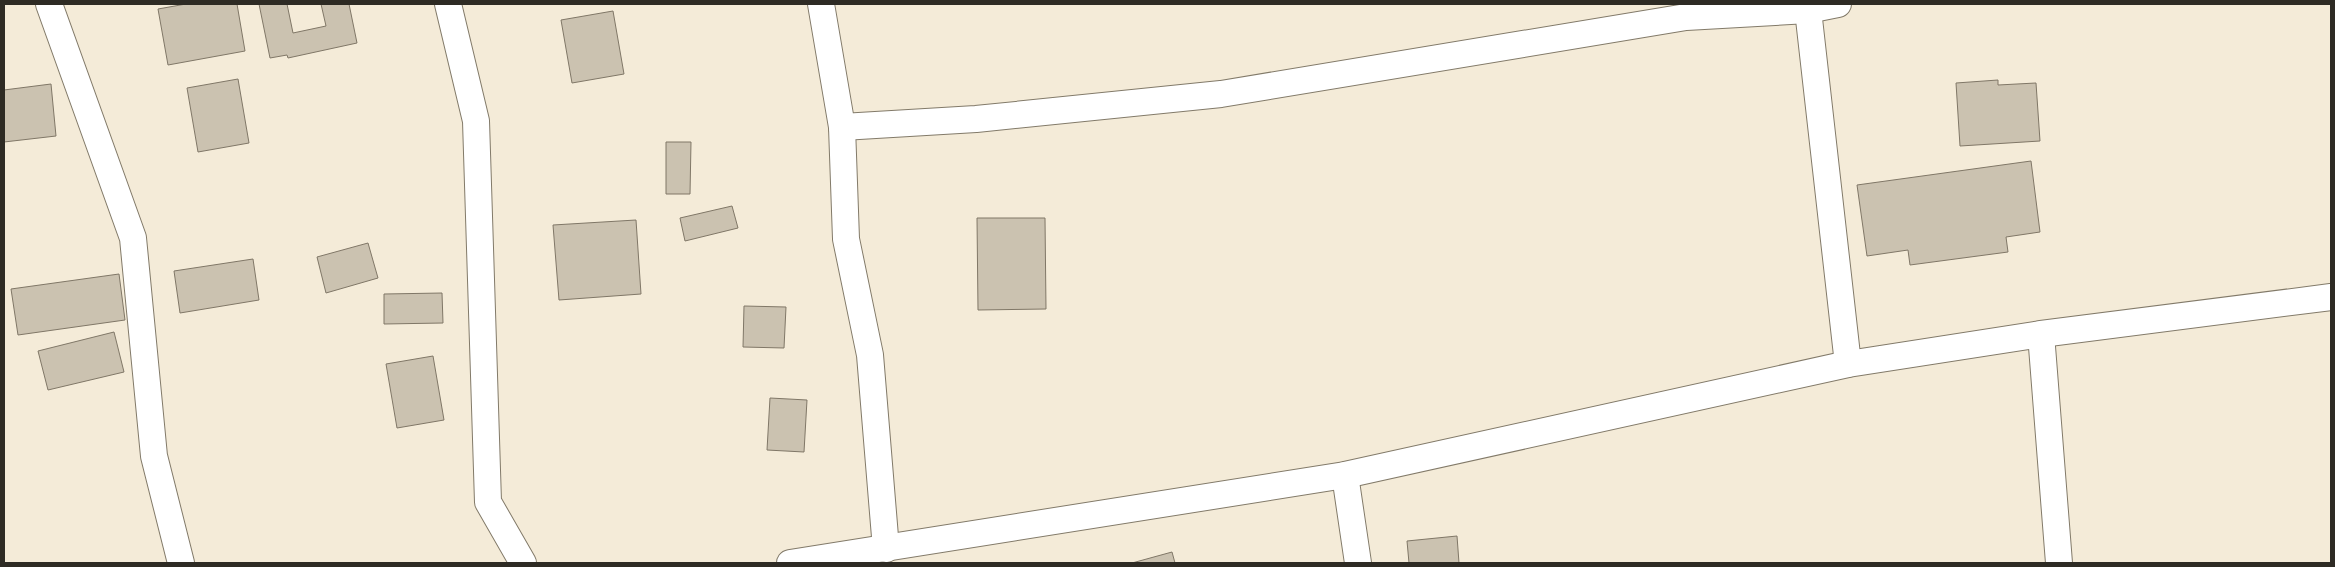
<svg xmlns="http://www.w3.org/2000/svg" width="2335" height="567" font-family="Montserrat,sans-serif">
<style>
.building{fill:#cbc2b0;stroke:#807767}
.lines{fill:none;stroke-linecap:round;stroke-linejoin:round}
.street-casing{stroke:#827a69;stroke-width:28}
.street{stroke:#fff;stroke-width:26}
</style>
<rect width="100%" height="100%" fill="#f4ebd8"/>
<!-- building -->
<g class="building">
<path d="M186,4H237L245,51L168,65L158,9Z"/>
<path d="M259,4H287L293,33L326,26L321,4H349L357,43L288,58L287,55L270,58Z"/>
<path d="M613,11L624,74L572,83L561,20Z"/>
<path d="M238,79L249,143L198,152L187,88Z"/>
<path d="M1998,80V85L2036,83L2040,141L1960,146L1956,83Z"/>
<path d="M51,84L56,136L4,142V90Z"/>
<path d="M666,142H691L690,194H666Z"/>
<path d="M2031,161L2040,232L2006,237L2008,252L1910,265L1908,250L1867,256L1857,185Z"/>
<path d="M732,206L738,228L685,241L680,218Z"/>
<path d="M977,218H1045L1046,309L978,310Z"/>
<path d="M636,220L641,294L559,300L553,225Z"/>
<path d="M368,243L378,278L326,293L317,257Z"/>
<path d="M253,259L259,300L180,313L174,271Z"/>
<path d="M119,274L125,320L18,335L11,289Z"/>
<path d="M442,293L443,323L384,324V294Z"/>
<path d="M744,306L786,307L784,348L743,347Z"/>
<path d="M114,332L124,372L48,390L38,351Z"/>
<path d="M433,356L444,420L397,428L386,364Z"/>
<path d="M770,398L807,400L804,452L767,450Z"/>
<path d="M1457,536L1459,563H1409L1407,541Z"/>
<path d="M1172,552L1175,563H1132Z"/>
</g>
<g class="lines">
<!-- street casing -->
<g class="street-casing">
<g id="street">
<path d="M49,4L133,238L154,456L181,563"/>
<path d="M448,4L476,121L488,502L523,563"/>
<path d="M821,4L842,127L846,239L870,355L886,549"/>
<path d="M1808,10L1848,364"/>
<path d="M842,127L976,119L1221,94L1686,17L1808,10L1838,4"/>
<path d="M2041,334L2059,563"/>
<path d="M1345,475L1358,563"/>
<path d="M790,563L1345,475L1848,364L2041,334L2331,297"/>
</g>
</g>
<!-- street -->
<use href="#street" class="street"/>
</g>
<!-- border -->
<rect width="2335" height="567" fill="none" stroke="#2e2b24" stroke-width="10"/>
</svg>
